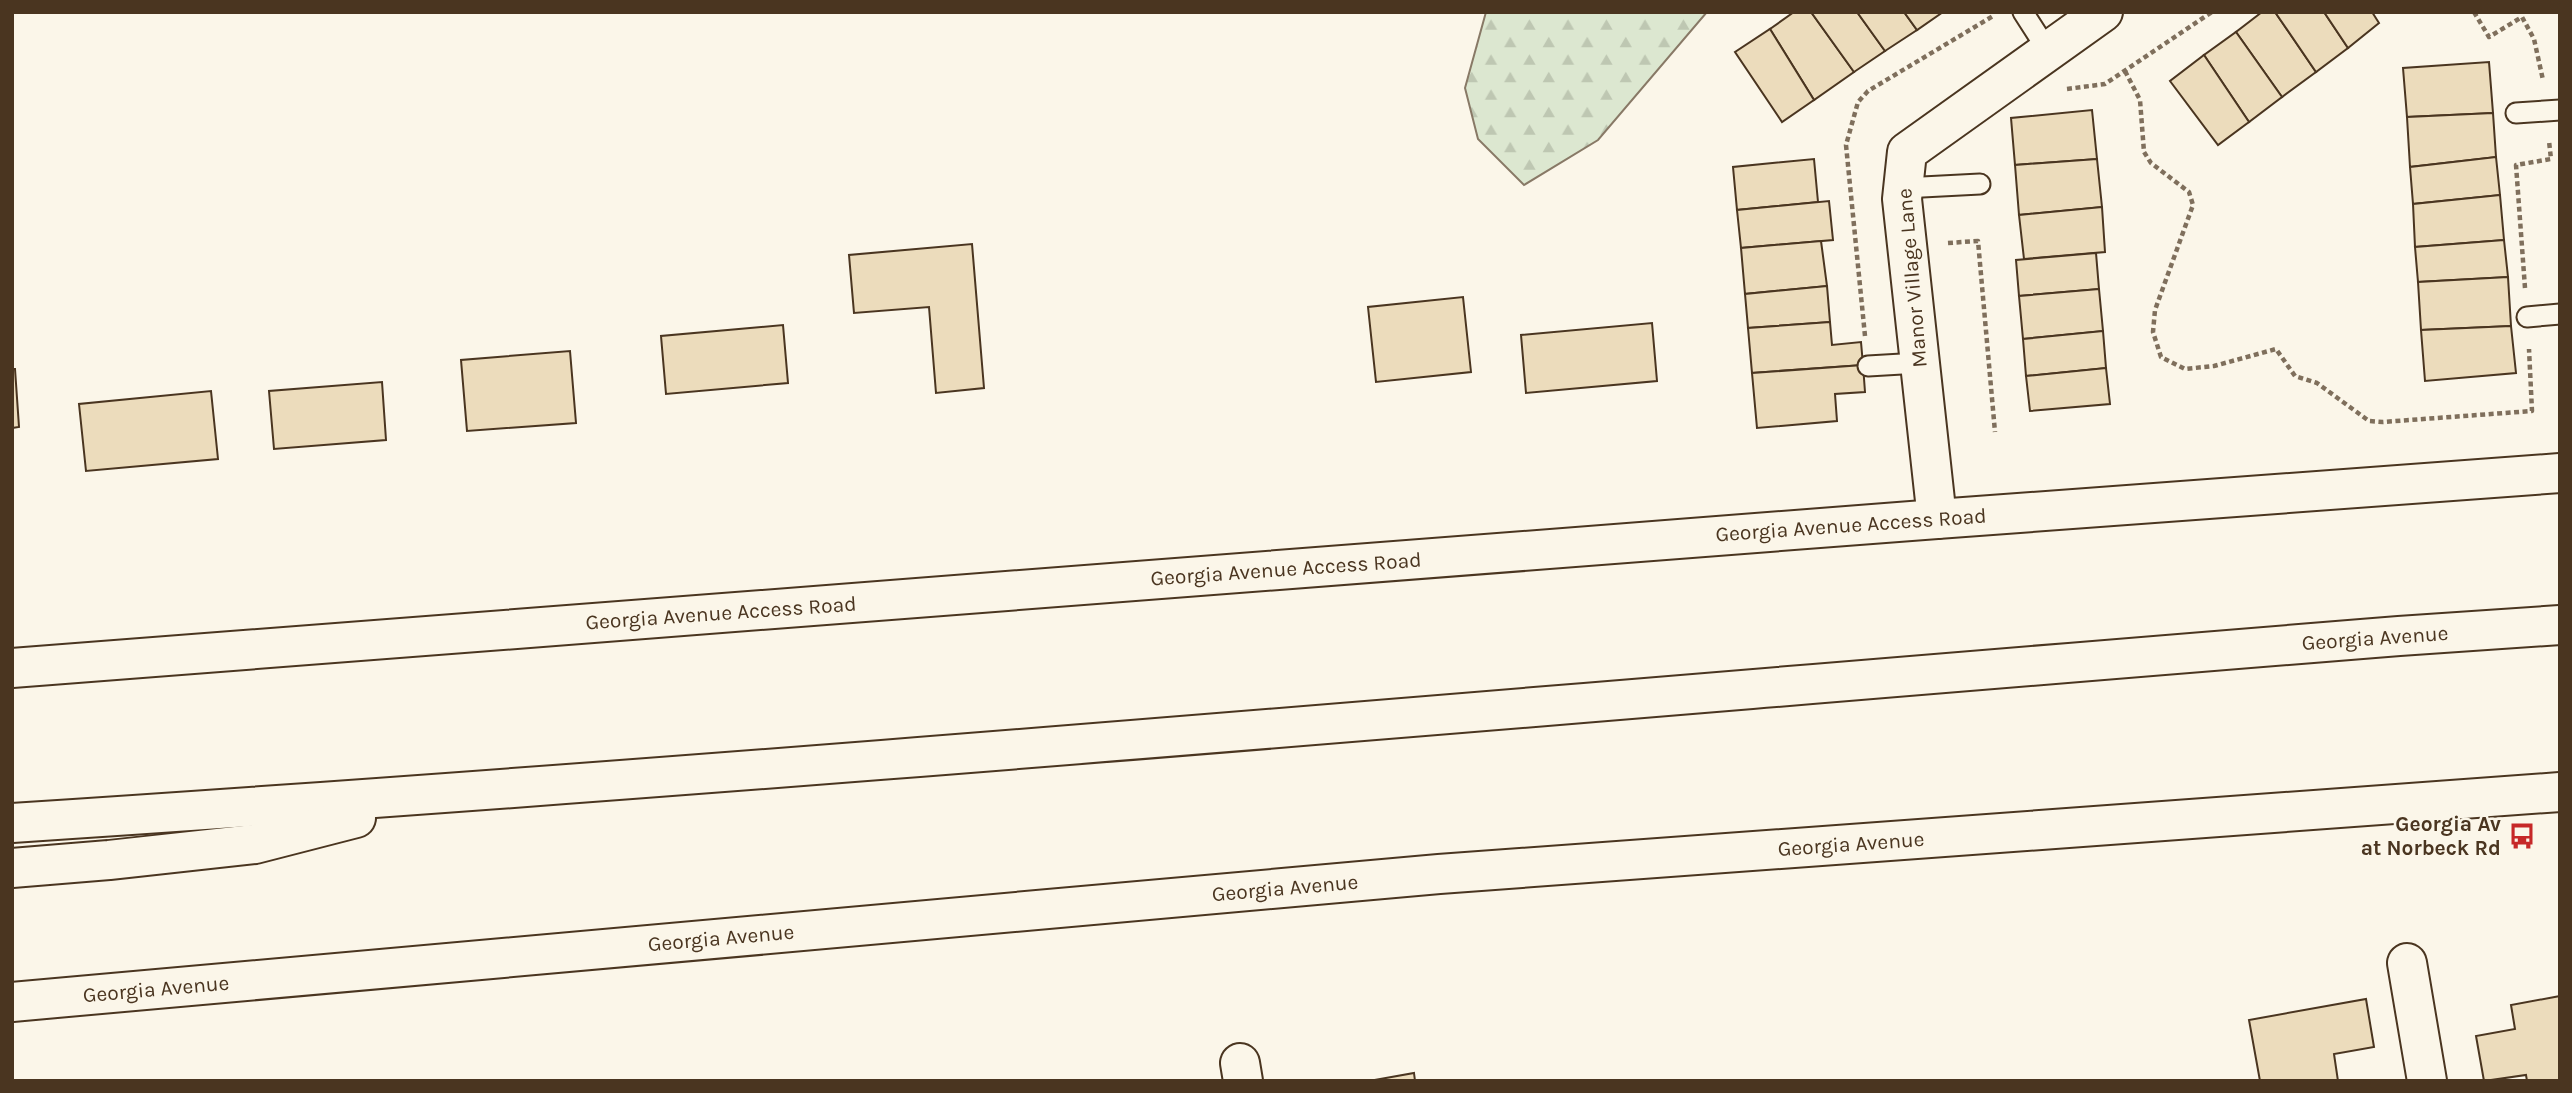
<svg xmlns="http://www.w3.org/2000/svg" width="2572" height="1093" font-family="Karla,sans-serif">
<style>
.forest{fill:url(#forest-firs);stroke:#887966;stroke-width:2}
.building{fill:#ecdcbc;stroke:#4a3520;stroke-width:2}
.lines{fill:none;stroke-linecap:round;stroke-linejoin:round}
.service-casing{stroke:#4a3520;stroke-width:23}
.minor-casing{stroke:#4a3520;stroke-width:42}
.primary-casing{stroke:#4a3520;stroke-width:42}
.path{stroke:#7f6f5c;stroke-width:4.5;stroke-dasharray:5 3.5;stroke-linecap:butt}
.service{stroke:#fbf6e9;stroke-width:19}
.minor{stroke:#fbf6e9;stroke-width:38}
.primary{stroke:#fbf6e9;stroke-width:38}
.labels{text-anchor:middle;stroke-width:5;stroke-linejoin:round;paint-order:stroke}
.street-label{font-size:21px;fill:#4a3520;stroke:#fbf6e9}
.poi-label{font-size:21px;font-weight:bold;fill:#4a3520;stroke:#fbf6e9;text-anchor:end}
</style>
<defs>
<pattern id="forest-firs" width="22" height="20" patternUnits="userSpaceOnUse" patternTransform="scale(1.75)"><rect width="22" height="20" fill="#dce7d0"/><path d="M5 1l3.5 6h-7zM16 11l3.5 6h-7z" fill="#bec7b2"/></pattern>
</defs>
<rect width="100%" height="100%" fill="#fbf6e9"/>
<!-- forest -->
<path class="forest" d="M1486,12H1707L1598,140L1524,185L1478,139L1465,88Z"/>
<!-- building -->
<g class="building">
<path d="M1794,12H1811L1854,72L1814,100L1770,29Z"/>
<path d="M1811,12H1857L1885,51L1854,72Z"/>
<path d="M1857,12H1904L1917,30L1885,51Z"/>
<path d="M1904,12H1943L1917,30Z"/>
<path d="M2262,12H2275L2316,72L2282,97L2236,32Z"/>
<path d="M2275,12H2324L2348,48L2316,72Z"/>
<path d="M2324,12H2372L2379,23L2348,48Z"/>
<path d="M1770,29L1814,100L1782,122L1735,52Z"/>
<path d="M2236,32L2282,97L2249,122L2204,55Z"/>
<path d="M2204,55L2249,122L2218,145L2170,81Z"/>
<path d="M2489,62L2493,113L2407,117L2403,68Z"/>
<path d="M2092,110L2097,159L2015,165L2011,118Z"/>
<path d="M2493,113L2496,157L2410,167L2407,117Z"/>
<path d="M2496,157L2500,195L2413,204L2410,167Z"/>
<path d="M1814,159L1818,202L1737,210L1733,167Z"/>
<path d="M2097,159L2102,207L2019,215L2015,165Z"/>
<path d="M2500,195L2504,240L2415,247L2413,204Z"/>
<path d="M1829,201L1833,240L1741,248L1737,210Z"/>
<path d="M2102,207L2105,252L2024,259L2019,215Z"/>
<path d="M2504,240L2508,277L2418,282L2415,247Z"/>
<path d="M1821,241L1827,286L1745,294L1741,248Z"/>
<path d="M972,244L984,388L936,393L929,307L854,313L849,255Z"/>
<path d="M2096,253L2099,289L2019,296L2016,260Z"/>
<path d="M2508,277L2511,326L2421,330L2418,282Z"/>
<path d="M1827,286L1830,322L1748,328L1745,294Z"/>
<path d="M2099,289L2103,331L2023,339L2019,296Z"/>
<path d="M1463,297L1471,372L1376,382L1368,307Z"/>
<path d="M1830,322L1832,345L1861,342L1863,365L1752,373L1748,328Z"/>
<path d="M1652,323L1657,381L1526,393L1521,335Z"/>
<path d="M783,325L788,383L666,394L661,336Z"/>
<path d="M2511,326L2516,373L2425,381L2421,330Z"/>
<path d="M2103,331L2106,368L2026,376L2023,339Z"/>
<path d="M570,351L576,423L467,431L461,360Z"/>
<path d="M1863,365L1865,392L1835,394L1837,421L1757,428L1752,373Z"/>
<path d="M2106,368L2110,404L2030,411L2026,376Z"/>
<path d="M12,369H15L19,427L12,428Z"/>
<path d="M382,382L386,440L274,449L269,391Z"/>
<path d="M211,391L218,459L86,471L79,404Z"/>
<path d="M2560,996V1081H2527L2526,1075L2484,1081L2476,1036L2515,1029L2511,1005Z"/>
<path d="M2366,999L2374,1047L2334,1054L2338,1081H2260L2249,1020Z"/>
<path d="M1414,1073L1415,1081H1369Z"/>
</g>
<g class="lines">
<!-- service casing -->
<g class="service-casing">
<g id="service">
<path d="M2023,12L2048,51"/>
<path d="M2516,113L2560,110"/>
<path d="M1903,188L1980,184"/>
<path d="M2527,317L2560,314"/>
<path d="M1868,366L1919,363"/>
</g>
</g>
<!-- minor casing -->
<g class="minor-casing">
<g id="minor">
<path d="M1937,519L1902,199L1907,152L2103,12"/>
<path d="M12,668L1937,519L2560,473"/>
<path d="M2407,963L2427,1081"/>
<path d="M1240,1063L1243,1081"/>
</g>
</g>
<!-- primary casing -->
<g class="primary-casing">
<g id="primary">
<path d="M12,823C809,771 1603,700 2399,636L2560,625"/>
<path d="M12,868L109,860L255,844L356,818"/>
<path d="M12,1002L1439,874L2560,792"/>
</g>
</g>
<!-- path -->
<g class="path">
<path d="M2474,12L2489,37L2522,17L2534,39L2543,80"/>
<path d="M2125,71L2140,100L2144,152L2151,163L2189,192L2193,205L2155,310L2153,332L2161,357L2185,369L2214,366L2276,349L2295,376L2317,383L2369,421L2383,422L2532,411L2529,349"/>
<path d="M2067,89L2105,84L2212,12"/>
<path d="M1948,243L1978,241L1995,432"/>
<path d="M2525,288L2516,165L2551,159L2549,141"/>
<path d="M1865,336L1846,145L1858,102L1868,91L1993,16"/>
</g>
<!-- service -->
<use href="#service" class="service"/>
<!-- minor -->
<use href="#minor" class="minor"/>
<!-- primary -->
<use href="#primary" class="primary"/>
</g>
<!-- icons -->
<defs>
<g id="bus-bare" transform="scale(2.1)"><path d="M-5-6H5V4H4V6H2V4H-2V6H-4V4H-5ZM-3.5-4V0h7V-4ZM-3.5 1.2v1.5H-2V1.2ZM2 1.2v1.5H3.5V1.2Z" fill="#c62828" stroke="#fbf6e9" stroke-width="2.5" paint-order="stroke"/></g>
</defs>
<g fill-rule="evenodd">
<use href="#bus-bare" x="2522" y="836"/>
</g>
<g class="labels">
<!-- street labels -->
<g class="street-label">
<text transform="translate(1912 278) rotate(-95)" y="7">Manor Village Lane</text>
<text transform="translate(1851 525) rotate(-4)" y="7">Georgia Avenue Access Road</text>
<text transform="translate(1286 569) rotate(-4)" y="7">Georgia Avenue Access Road</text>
<text transform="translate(721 613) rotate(-4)" y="7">Georgia Avenue Access Road</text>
<text transform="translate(2375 638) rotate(-4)" y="7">Georgia Avenue</text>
<text transform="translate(1851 844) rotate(-4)" y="7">Georgia Avenue</text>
<text transform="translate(1285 888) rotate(-5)" y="7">Georgia Avenue</text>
<text transform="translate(721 938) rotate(-5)" y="7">Georgia Avenue</text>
<text transform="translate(156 989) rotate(-5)" y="7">Georgia Avenue</text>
</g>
<!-- poi labels -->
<g class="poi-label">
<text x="2501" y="831">Georgia Av<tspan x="2501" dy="24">at Norbeck Rd</tspan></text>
</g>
</g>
<!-- border -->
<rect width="2572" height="1093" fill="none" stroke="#4a3520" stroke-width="28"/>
</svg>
